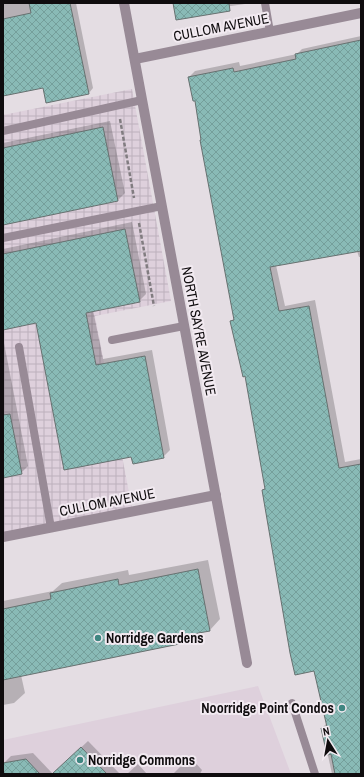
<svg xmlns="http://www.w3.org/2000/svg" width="364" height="777" font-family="'Archivo Narrow',sans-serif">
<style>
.built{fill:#ded0dc}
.industrial{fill:url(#industrial-grid)}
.shadow{fill:#0003}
.building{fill:url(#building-cross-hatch);stroke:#677170}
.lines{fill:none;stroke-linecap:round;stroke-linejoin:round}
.path{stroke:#817c80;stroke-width:2.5;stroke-dasharray:4 2;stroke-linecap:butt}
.lane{stroke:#988a96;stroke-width:8}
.street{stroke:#988a96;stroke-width:10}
.poi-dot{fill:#3f8681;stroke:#f2eaf1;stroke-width:1.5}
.labels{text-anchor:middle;stroke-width:4;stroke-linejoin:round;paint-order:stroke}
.street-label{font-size:14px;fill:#0f0c0e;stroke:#f2eaf1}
.poi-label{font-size:14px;font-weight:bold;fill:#0f0c0e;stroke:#f2eaf1;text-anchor:start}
</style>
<defs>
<pattern id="industrial-grid" width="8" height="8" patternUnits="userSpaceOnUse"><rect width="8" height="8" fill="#ded0dc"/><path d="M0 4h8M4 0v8" fill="none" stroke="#bdb1bc"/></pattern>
<pattern id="building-cross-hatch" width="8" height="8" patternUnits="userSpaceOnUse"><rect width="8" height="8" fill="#89bab6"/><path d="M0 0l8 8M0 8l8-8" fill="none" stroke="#759f9b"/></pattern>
</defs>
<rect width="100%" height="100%" fill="#e4dde3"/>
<!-- built -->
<path class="built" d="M258,686L291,774H3V740Z"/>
<!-- industrial -->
<path class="industrial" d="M132,89L171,301L95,316L132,508L3,534V115Z"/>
<!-- shadow -->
<g class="shadow">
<path d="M3,3H76L93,88L89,93L44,87L3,96Z"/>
<path d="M174,3H252L224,7Z"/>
<path d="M361,36V257H359L357,251L276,265L285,306L315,300L345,462L361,459V774H332L322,728L327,723L315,670L263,490L266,487L246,375L231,321L235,318L195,100L189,77L195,71L239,62L240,66L297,54L302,49Z"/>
<path d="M110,121L125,193L118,200L3,224V143Z"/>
<path d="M132,222L146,294L139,301L93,310L103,359L152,350L170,450L163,457L132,456L37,322L3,329V249Z"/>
<path d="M3,338L28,466L21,473L3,466Z"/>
<path d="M208,560L220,619L210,630L203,631L194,640L21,675L25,693L14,703L3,705V601L53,591L62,583L128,570L129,575Z"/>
<path d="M88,741L120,774H53Z"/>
<path d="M33,753L53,774H3V764L11,756Z"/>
<path d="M190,757L202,770L200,774H173Z"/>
<path d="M138,764L147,774H127Z"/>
</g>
<!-- building -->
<g class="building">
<path d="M29,3H70L89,94L46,103L43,88L3,96V19L31,13Z"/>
<path d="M173,3H229L230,11L176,20Z"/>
<path d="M361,40V251L270,267L279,311L309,306L339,468L361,464V774H335L331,754L327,755L321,728L327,727L314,671L295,675L290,653L262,490L265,489L245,376L243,377L230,321L234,320L200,140H201L195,101H193L188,77L233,68L234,72L296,59L295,54Z"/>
<path d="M103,127L118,201L3,225V148Z"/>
<path d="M125,229L140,302L86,313L96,365L145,356L164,458L133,464L131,457L64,470L36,323L3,330V254Z"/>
<path d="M10,414L22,474L3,478V415Z"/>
<path d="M198,569L210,631L193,634L194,641L3,680V609L51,599L50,593L118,579L119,585Z"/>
<path d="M81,747L107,774H52Z"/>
<path d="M26,759L40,774H3V763Z"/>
</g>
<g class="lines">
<!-- path -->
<g class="path">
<path d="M120,119L134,198"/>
<path d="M139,223L154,306"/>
</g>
<!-- lane -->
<g class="lane">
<path d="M265,3L270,32"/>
<path d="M3,131L142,100"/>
<path d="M3,238L162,206"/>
<path d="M112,340L184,326"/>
<path d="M19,347L51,528"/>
<path d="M292,703L315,774"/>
</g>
<!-- street -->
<g class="street">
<path d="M124,3L247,663"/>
<path d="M135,59L361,13"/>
<path d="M3,537L216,495"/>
</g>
</g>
<!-- markers -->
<g class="poi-dot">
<circle cx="98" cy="638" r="4"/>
<circle cx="342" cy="708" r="4"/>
<circle cx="80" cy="760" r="4"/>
</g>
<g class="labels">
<!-- street labels -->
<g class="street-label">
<text transform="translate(221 27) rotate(-11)" y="5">CULLOM AVENUE</text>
<text transform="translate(199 331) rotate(79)" y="5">NORTH SAYRE AVENUE</text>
<text transform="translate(107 502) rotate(-11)" y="5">CULLOM AVENUE</text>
</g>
<!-- poi labels -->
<g class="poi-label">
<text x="106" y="643">Norridge Gardens</text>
<text x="334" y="713" text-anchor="end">Noorridge Point Condos</text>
<text x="88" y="765">Norridge Commons</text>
</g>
</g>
<!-- border -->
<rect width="364" height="777" fill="none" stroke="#0f0c0e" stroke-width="8"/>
<!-- north arrow -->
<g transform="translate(328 741) rotate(349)" stroke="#f2eaf1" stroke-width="3" paint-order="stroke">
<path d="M0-3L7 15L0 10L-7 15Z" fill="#0f0c0e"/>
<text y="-6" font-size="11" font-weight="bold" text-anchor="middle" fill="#0f0c0e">N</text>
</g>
</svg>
